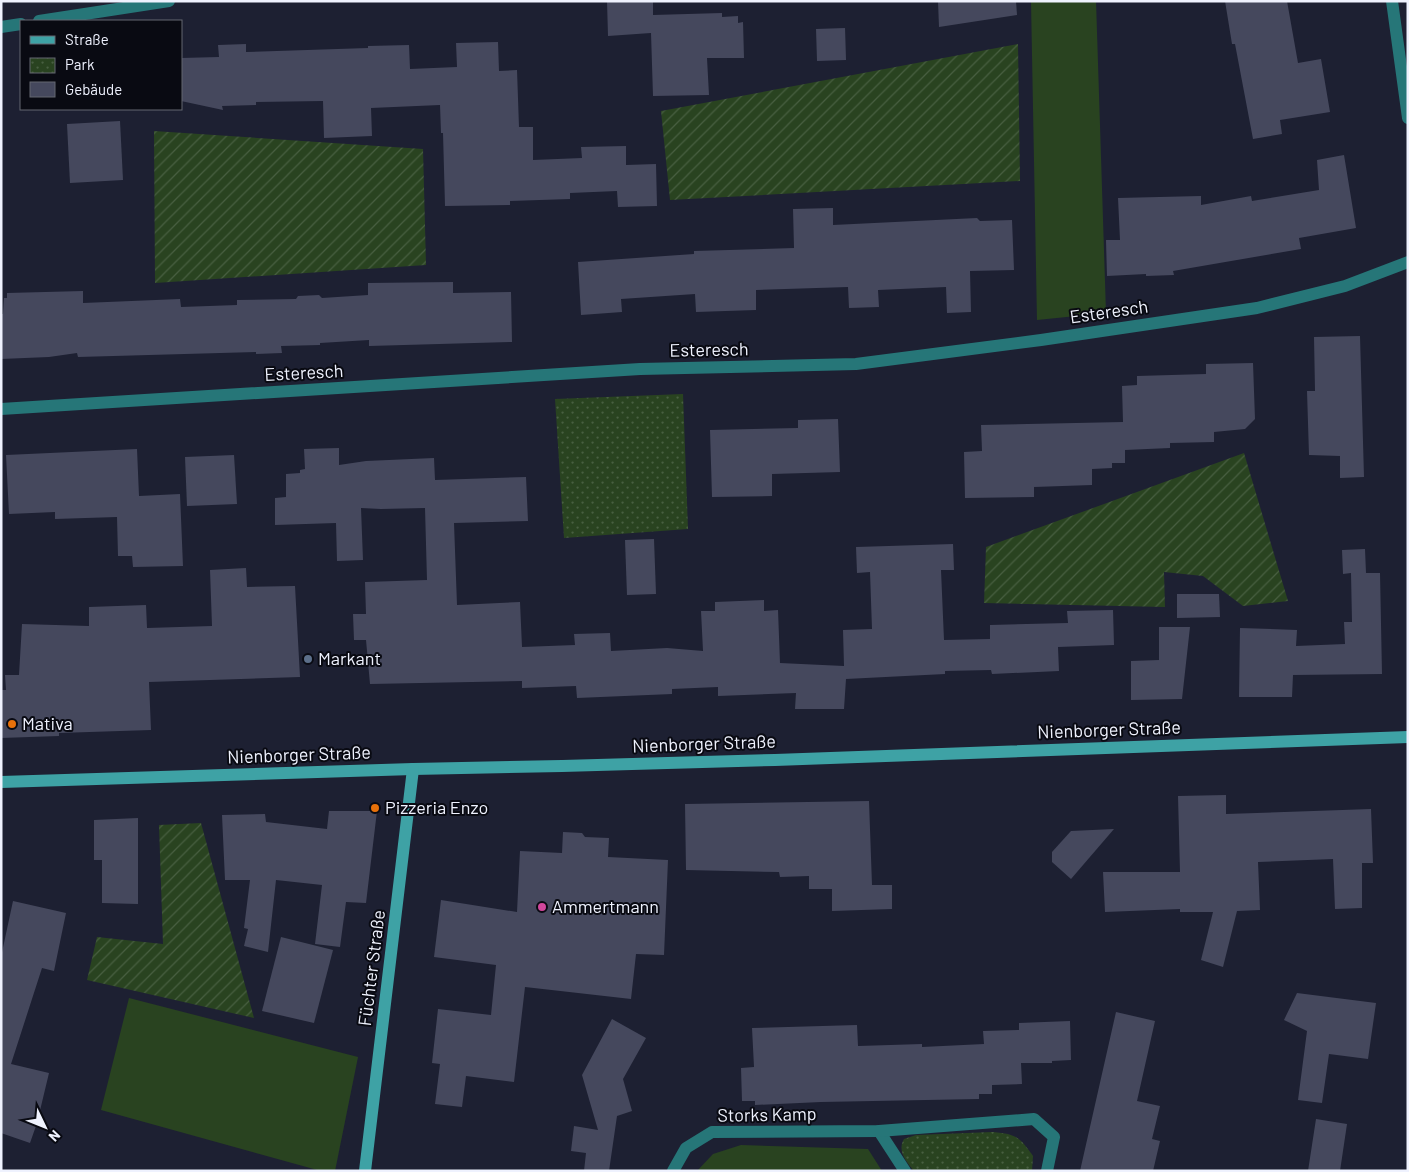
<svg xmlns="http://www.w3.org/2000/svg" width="1409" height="1172" font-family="Barlow,sans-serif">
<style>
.grass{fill:#294320}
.park{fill:url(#park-dots)}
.garden{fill:url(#garden-furrows)}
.building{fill:#45485d}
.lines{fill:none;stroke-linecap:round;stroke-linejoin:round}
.street{stroke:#267678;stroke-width:12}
.secondary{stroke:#3ea2a5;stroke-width:12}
.service-dot{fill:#5c6f8a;stroke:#090a12;stroke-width:2}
.food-dot{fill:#e8710a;stroke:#090a12;stroke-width:2}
.hotel-dot{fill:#d1479c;stroke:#090a12;stroke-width:2}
.labels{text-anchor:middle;stroke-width:4;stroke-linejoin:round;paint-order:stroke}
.street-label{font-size:18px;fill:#eff2fe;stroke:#090a12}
.poi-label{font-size:18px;fill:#eff2fe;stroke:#090a12;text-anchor:start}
</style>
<defs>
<pattern id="park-dots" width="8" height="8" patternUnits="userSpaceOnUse" patternTransform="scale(1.25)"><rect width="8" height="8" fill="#294320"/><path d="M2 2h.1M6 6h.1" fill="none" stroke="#485f41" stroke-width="1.8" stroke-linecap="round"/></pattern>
<pattern id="garden-furrows" width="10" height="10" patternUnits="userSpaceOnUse" patternTransform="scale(1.25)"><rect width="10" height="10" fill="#294320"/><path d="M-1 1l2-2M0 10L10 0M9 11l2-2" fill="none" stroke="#485f41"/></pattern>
</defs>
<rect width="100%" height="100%" fill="#1d2032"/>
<!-- grass -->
<g class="grass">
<path d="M1031,1H1096L1106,313L1037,320Z"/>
<path d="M129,998L358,1057L335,1171H321L101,1110Z"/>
<path d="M741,1145L868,1149L882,1171H697L713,1154Z"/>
</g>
<!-- park -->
<g class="park">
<path d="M683,394L688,529L564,538L555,399Z"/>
<path d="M993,1132C1016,1134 1020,1137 1033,1156L1032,1171H914C906,1161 897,1151 904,1139L916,1135Z"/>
</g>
<!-- garden -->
<g class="garden">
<path d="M1018,44L1020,181L670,200L661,111Z"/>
<path d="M154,131L423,149L426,265L155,283Z"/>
<path d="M1244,453L1288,601L1243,606L1203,576L1164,572L1165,607L984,603L986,547Z"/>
<path d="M201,823L254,1018L87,980L97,937L163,944L159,825Z"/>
</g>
<!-- building -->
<g class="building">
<path d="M607,1H653V15L722,13V17L738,16V23L743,22L744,58H707L709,95L653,96L651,33L608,36Z"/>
<path d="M938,1H1016L1017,15L939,27Z"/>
<path d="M1225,1H1287L1298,63L1321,59L1330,112L1280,120L1282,134L1253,139L1235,44H1232Z"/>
<path d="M845,28L846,60L817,61L816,29Z"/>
<path d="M498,42L499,71L517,70L519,127H533V160L582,158L581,147L626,146V165L656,164L657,206L618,207L617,191L570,193V199L510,201V205L445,206L443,133H441L440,105L371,108L372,136L324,138L323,101L256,102V105L222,106L223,110L181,101V58L219,57L218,45L246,44V52L368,48V46L409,45L410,69L457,67L456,43Z"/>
<path d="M120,121L123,180L70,183L67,124Z"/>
<path d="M1344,155L1356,228L1299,238L1301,249L1173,271L1174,275L1146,276V274L1107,276L1106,240H1120L1118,198L1201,196V205L1251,196L1252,201L1319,190L1317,160Z"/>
<path d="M833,208V225L977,218L980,221L1012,220L1014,270L970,271L971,312L947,313L946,287L878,290L879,307L849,308L848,287L756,290V310L696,312L695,294L621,299L622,312L581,315L578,262L694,254V251L794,248L793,209Z"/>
<path d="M453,282V293L511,292L512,342L369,346V340L320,343V345L281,346L282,353L256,354V352L78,357L77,353L49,357L1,359V314H3L4,298H7V293L83,291V303L180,299L181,307L237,305V300L296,299L298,296L319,295L322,298L368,295V283Z"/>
<path d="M1360,336L1364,477L1340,478V456L1309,455L1307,391H1315L1314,337Z"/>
<path d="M1253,363L1255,419L1245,429L1214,432V442L1170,443V448L1125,450V463H1112V468L1092,469V485L1034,487V497L965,498L964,452L982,451L981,425L1123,422L1122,386L1137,385V376L1206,374V364Z"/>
<path d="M838,419L840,472L772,474V496L712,497L710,430L798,428V420Z"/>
<path d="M339,448V465L366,461L434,458L435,480L526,477L528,521L454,523L457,605L520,602L522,647L575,645L574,634L610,633L611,651L667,648L703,651L701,611H715V602L764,600V611L778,610L780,663L844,666L843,630L872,629L870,572L857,573L856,547L953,544L954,570H941L944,640L990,639V625L1068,623L1067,611L1113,610L1114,645L1058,647L1059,671L992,674L991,670L945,671V674L846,679L844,709H795L796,693L718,696V687L672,689V694L577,698L576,686L522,688V681L370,684L366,640H354L353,614H366L365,582L427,580L425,508L381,509L361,508L363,560L337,561L336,523L275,525V498L286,497V474L300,473V470L305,469L304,449Z"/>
<path d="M137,449L139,496L180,494L183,566L133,567L132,556H118L117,517L55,519V512L9,514L6,455Z"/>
<path d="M234,455L237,504L187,506L185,457Z"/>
<path d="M654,539L656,594L627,595L625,540Z"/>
<path d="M1365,549L1366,573H1380L1382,674L1293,675L1292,697H1239L1240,628L1297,630L1296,646L1345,644L1344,622H1352L1351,573L1343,574L1342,550Z"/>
<path d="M246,568L247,587L295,586L300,677L149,682L151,730L59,733V736L1,738V690H6L5,675H19L22,624L89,626V607L146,605L147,628L212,626L210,570Z"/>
<path d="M1177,594H1219L1220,617L1177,618Z"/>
<path d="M1159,627H1190L1182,699L1131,700V661L1159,660Z"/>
<path d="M1226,795V814L1371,809L1373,863H1362V908L1335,909L1333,859L1258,862L1260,910L1237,911L1223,967L1201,960L1213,912H1180V909L1105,912L1103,872H1180L1178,796Z"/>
<path d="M869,801L872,885H892V909L832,911V889H809V876L780,877L779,872L686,870L685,804Z"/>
<path d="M329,811H377L366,903L346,902L340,947L315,944L322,885L276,880L268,952L244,946L248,929L244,928L250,880H225L222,815L265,814L266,822L327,829Z"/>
<path d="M138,818V904L102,903V860H94V820Z"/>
<path d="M1114,829L1071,879L1052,862V852L1071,831Z"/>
<path d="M563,832L582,833L585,837L609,838L608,857L668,860L664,955L636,954L631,999L525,987L514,1082L466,1076L462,1107L435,1104L440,1064L432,1063L438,1009L491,1015L496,965L434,957L441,900L517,912L520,851L562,853Z"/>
<path d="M13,901L66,913L54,971L42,968L11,1064L49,1073L37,1123L30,1143L1,1133V957Z"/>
<path d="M281,937L333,950L314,1023L262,1011Z"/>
<path d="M1297,993L1376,1003L1368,1059L1329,1054L1322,1103L1298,1100L1307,1031L1284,1020Z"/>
<path d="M1116,1012L1155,1021L1137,1101L1160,1106L1152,1139L1160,1141L1153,1171H1080Z"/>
<path d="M612,1019L646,1038L623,1079L632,1111L617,1116L609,1171H584L586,1153L571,1151L574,1126L598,1130L582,1075Z"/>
<path d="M1070,1021L1071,1060L1052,1061V1063H1021L1022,1084L992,1085V1094H979V1099L821,1102L755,1105V1101H742L741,1068L754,1067L752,1028L857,1025L858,1046L922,1044V1047L984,1044L983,1031L1019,1030V1023Z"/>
<path d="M1316,1119L1347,1124L1340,1171H1308Z"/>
</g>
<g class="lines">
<!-- street -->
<g class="street">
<path d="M1392,1L1408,118"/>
<path d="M39,21L169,1"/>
<path d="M1,27L21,24"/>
<path d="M1,409L640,369L856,364L1041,340L1257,308L1345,286L1408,262"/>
<path d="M879,1131L905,1171"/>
<path d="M673,1171L686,1148L712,1132L879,1131L1034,1119L1054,1137L1047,1171"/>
</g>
<!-- secondary -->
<g class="secondary">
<path d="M1,782L413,769L562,766L775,760L1408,737"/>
<path d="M365,1171L413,769"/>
</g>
</g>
<!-- markers -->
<circle class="service-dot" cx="308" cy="659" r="5"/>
<g class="food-dot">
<circle cx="12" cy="724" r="5"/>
<circle cx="375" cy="808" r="5"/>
</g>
<circle class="hotel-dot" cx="542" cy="907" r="5"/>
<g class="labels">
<!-- street labels -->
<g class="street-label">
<text transform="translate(1109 312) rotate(-8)" y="6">Esteresch</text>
<text transform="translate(709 350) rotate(-1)" y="6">Esteresch</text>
<text transform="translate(304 373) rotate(-3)" y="6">Esteresch</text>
<text transform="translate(1109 730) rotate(-2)" y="6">Nienborger Straße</text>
<text transform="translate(704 744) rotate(-2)" y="6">Nienborger Straße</text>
<text transform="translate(299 755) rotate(-2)" y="6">Nienborger Straße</text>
<text transform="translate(372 968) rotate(-83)" y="6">Füchter Straße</text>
<text transform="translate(767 1115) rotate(-1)" y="6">Storks Kamp</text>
</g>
<!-- poi labels -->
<g class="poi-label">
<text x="318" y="665">Markant</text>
<text x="22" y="730">Mativa</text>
<text x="385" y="814">Pizzeria Enzo</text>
<text x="552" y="913">Ammertmann</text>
</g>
</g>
<!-- border -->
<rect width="1409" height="1172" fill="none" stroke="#eff2fe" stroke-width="5"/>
<!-- legend -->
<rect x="20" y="20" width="162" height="90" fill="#090a12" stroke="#656770"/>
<rect x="30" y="36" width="25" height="8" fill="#3ea2a5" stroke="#656770"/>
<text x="65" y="45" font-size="15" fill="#eff2fe">Straße</text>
<rect x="30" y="58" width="25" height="15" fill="url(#park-dots)" stroke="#656770"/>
<text x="65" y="70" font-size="15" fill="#eff2fe">Park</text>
<rect x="30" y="82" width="25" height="15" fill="#45485d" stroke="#656770"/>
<text x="65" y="95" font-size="15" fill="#eff2fe">Gebäude</text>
<!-- north arrow -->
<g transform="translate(45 1127) rotate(133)" stroke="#090a12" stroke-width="4" paint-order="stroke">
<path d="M0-4L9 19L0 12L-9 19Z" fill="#eff2fe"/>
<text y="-8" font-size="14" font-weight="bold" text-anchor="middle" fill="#eff2fe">N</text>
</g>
</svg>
